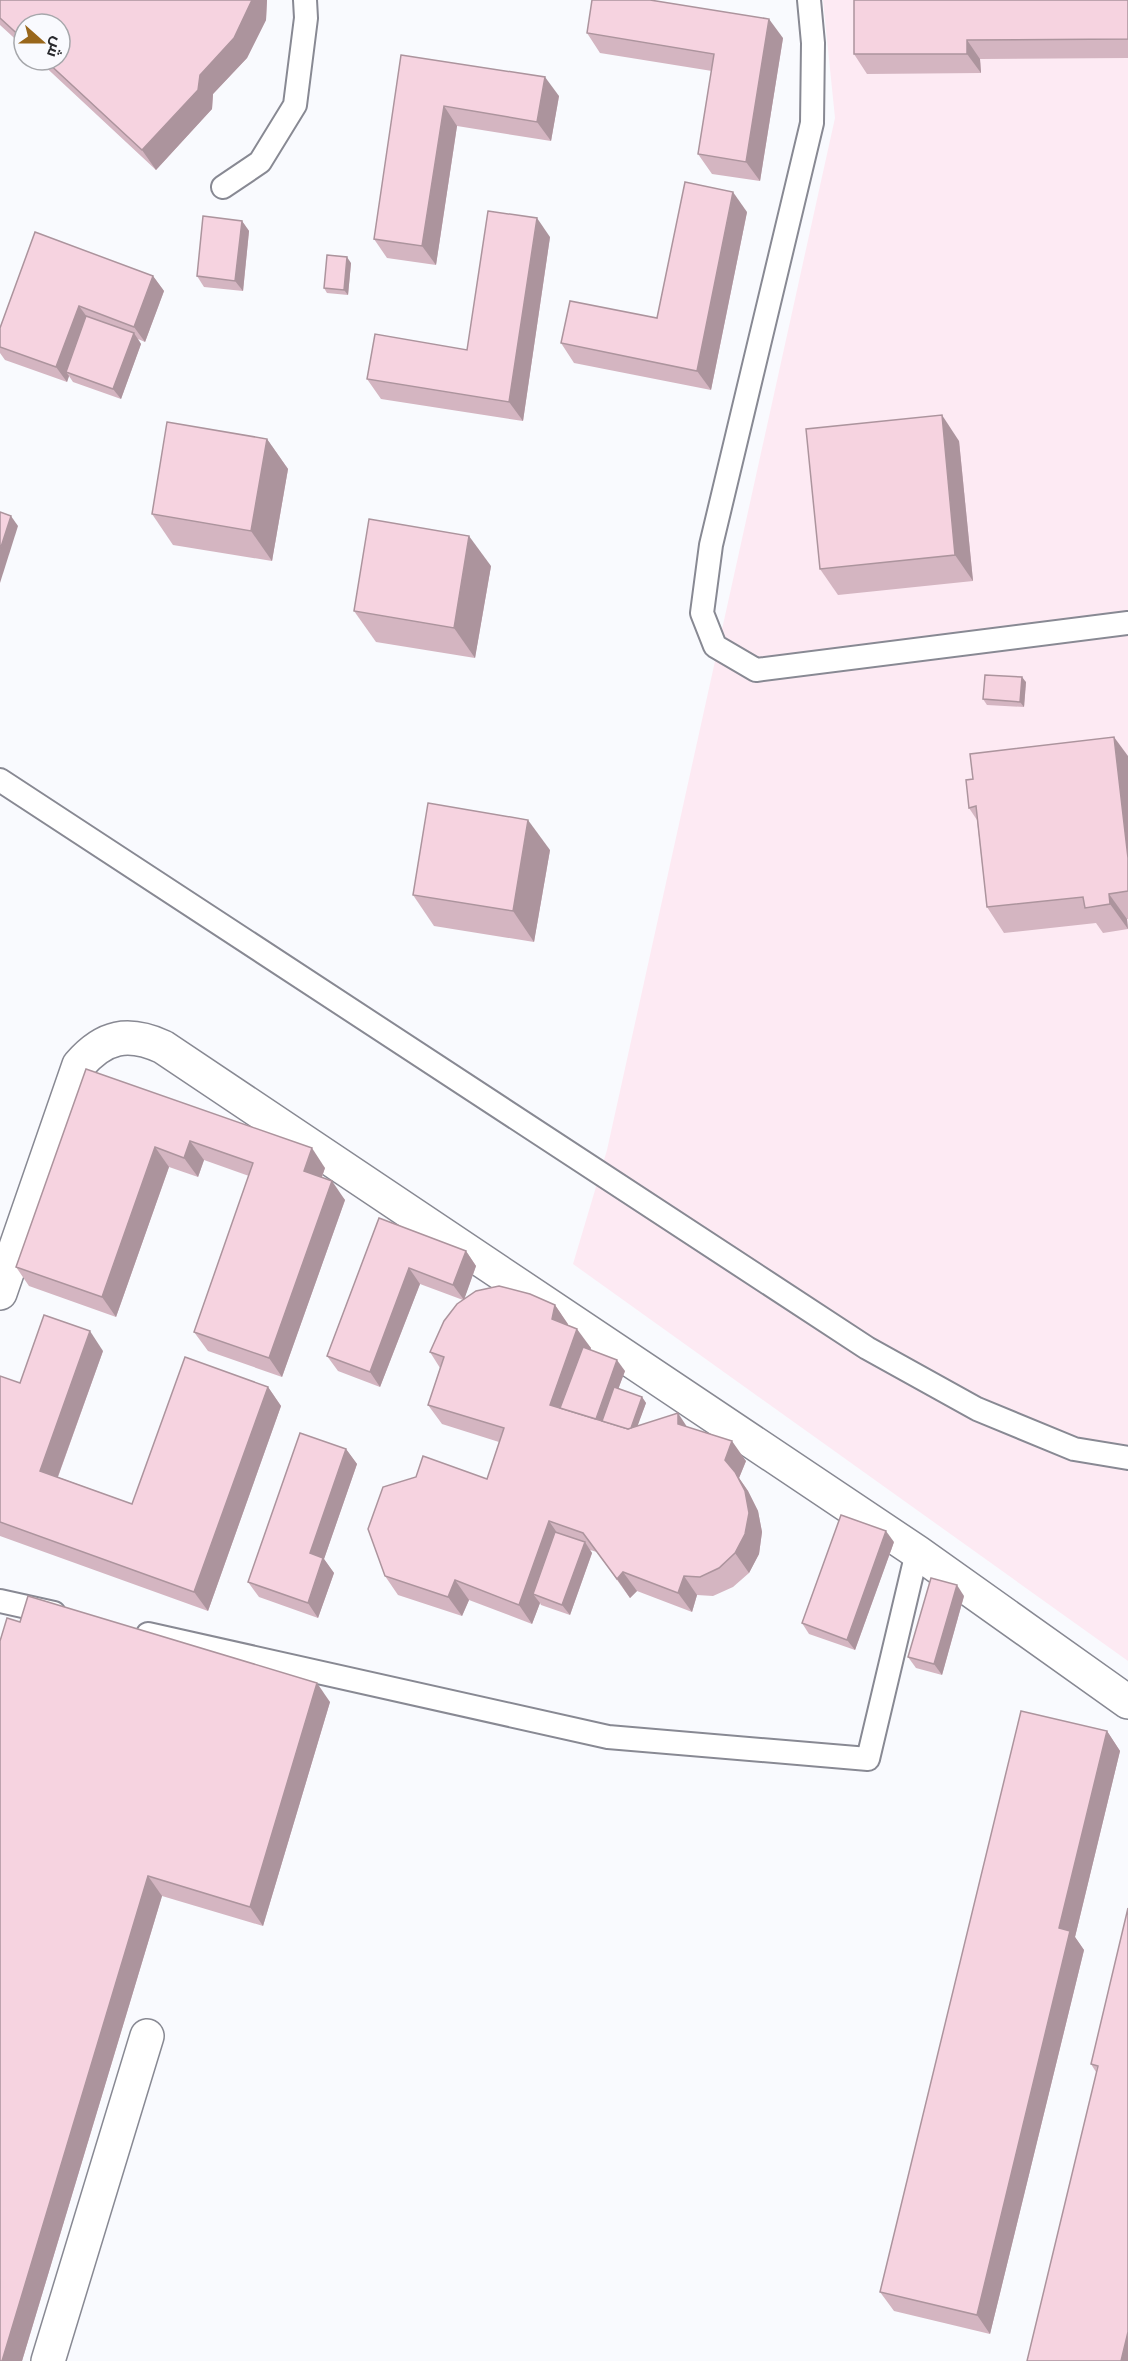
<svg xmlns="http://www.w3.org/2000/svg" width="1128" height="2361" font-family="'Archivo Narrow',Cairo,sans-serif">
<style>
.education{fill:#fdeaf3}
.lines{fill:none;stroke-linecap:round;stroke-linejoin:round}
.lane-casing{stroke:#888993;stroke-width:26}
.street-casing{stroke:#888993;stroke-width:36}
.secondary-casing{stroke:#888993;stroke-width:36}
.lane{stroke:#fff;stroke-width:22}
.street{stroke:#fff;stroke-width:33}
.secondary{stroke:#fff;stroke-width:33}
.wall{fill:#d4b5c1}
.shaded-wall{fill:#ac949d}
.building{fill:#f6d3e0;stroke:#ac949d;stroke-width:1.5}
</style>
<rect width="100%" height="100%" fill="#f9fafe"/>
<!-- education -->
<path class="education" d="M823,0H1128V1661L573,1264L607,1150L835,118Z"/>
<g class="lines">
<!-- lane casing -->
<g class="lane-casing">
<g id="lane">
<path d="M809,0L813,43L812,123L711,545L702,613L715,646L756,670L1128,623"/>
<path d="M223,187L260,162L295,105L306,18L305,0"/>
<path d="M0,780L867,1348L977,1409L1074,1449L1128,1458"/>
<path d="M0,1601L54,1613"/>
<path d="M148,1634L608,1737L868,1759L917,1552"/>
</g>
</g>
<!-- street casing -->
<g class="street-casing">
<path id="street" d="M48,2361L147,2036"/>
</g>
<!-- secondary casing -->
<g class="secondary-casing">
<path id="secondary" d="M0,1293L79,1065C104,1036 128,1031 163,1047L917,1552L1128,1702"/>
</g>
<!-- lane -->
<use href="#lane" class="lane"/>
<!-- street -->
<use href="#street" class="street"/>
<!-- secondary -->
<use href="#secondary" class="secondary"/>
</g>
<!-- wall -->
<g class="wall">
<path d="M0,0H267L266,20L247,58L213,94L212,109L156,170L38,60H60L24,24V47L0,25Z"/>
<path d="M1128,0V58L980,59L981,73L867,74L854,54Z"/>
<path d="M587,33L783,38L760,181L712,174L698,154L712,71L600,53Z"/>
<path d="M401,55L559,96L551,141L457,126L436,265L387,258L374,239Z"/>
<path d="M747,212L711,390L574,363L561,343L657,318Z"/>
<path d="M242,221L249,231L243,291L204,287L197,276Z"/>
<path d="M550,237L523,421L381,399L367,379L467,350Z"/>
<path d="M351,263L348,295L327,293L324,288Z"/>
<path d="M153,276L164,291L145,342L138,339L141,344L121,399L73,382L69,376L67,382L5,360L0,353V328Z"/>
<path d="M267,439L288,469L272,561L173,545L152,514Z"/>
<path d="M959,441L973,581L838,595L820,569Z"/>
<path d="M491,566L475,658L376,642L354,611Z"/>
<path d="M1026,682L1024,707L987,705L983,699Z"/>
<path d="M1128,756V919H1127L1128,929L1103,933L1096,923L1004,933L987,907L977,820L969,808Z"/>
<path d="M550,850L534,942L434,926L413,895Z"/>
<path d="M86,1069L325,1168L322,1177L345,1200L282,1377L208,1351L194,1332L249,1176L204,1160L198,1177L169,1167L116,1317L29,1286L16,1267Z"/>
<path d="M379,1218L466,1251L476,1266L464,1299L555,1305L568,1325L591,1348L590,1350L625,1371L618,1389L642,1397L646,1403L637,1426L687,1427L746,1461L739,1478L748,1491L758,1511L762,1532L759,1554L749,1573L733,1587L713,1596L697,1595L692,1612L637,1591L630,1598L597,1552L590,1550L592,1553L570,1615L541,1605L540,1603L532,1624L469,1600L462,1616L398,1595L385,1576L487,1479L499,1442L442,1424L428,1405L440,1368L430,1352L463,1300L420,1284L380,1387L338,1371L327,1356Z"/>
<path d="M103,1351L58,1477L132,1504L268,1387L281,1406L208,1611L0,1536V1376L20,1383Z"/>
<path d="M346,1449L357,1464L324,1559L334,1573L318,1618L259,1597L248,1582Z"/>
<path d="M894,1542L855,1650L809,1634L802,1623Z"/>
<path d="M964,1596L942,1675L916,1668L908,1657Z"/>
<path d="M20,1622L330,1702L263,1926L162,1896L22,2361H0Z"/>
<path d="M1107,1731L1120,1751L1075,1937L1084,1950L990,2334L894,2311L880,2292Z"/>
<path d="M1128,1908L1096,2072L1091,2064Z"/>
</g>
<!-- shaded-wall -->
<g class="shaded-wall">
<path d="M252,0H267L266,20L247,58L213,94L212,109L156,170L142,150Z"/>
<path d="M769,19L783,38L760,181L746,162Z"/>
<path d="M967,40L980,59L981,73L967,54Z"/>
<path d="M545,77L559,96L551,141L537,122Z"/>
<path d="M444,106L457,126L436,265L422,246Z"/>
<path d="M733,192L747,212L711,390L697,371Z"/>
<path d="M537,218L550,237L523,421L509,402Z"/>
<path d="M242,221L249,231L243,291L235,281Z"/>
<path d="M347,257L351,263L348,295L344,290Z"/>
<path d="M153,276L164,291L145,342L134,327Z"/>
<path d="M79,306L90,321L66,372L69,376L67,382L56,367Z"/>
<path d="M134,333L141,344L121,399L113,389Z"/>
<path d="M942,415L959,441L973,581L955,555Z"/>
<path d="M267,439L288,469L272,561L251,531Z"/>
<path d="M11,516L18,526L0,583V550Z"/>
<path d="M469,536L491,566L475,658L454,628Z"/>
<path d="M1022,677L1026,682L1024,707L1020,702Z"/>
<path d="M1114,737L1128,756V858Z"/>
<path d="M528,820L550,850L534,942L513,911Z"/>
<path d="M1109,894L1127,919L1128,929L1110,904Z"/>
<path d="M190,1141L204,1160L198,1177L184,1158Z"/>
<path d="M155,1147L169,1167L116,1317L102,1297Z"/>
<path d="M312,1148L325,1168L317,1190L304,1171Z"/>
<path d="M332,1181L345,1200L282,1377L269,1358Z"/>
<path d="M466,1251L476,1266L464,1300L453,1285Z"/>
<path d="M409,1268L420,1284L380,1387L370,1372Z"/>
<path d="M555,1305L568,1324L565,1338L552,1319Z"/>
<path d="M577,1329L591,1348L567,1415L550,1405Z"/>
<path d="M90,1331L103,1351L53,1490L40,1471Z"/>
<path d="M617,1360L625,1371L603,1430L594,1425Z"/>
<path d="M268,1387L281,1406L208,1611L194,1592Z"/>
<path d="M642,1397L646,1403L631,1444L627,1439Z"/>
<path d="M678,1413L691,1433L678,1424Z"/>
<path d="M732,1441L746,1461L739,1478L748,1491L758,1511L762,1532L759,1554L749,1573L735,1553L725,1460Z"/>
<path d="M346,1449L357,1464L324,1559L334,1573L318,1618L308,1603L310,1553Z"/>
<path d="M549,1521L562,1540L533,1594L540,1603L532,1624L519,1605Z"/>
<path d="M886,1531L894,1542L855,1650L847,1640Z"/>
<path d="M585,1542L592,1553L570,1615L562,1605Z"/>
<path d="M623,1572L637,1591L630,1598L617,1579Z"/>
<path d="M684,1576L697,1595L692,1612L678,1593Z"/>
<path d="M455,1580L469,1600L462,1616L448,1597Z"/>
<path d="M957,1585L964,1596L942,1675L934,1664Z"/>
<path d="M317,1683L330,1702L263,1926L250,1907Z"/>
<path d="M1107,1731L1120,1751L1075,1937L1084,1950L990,2334L977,2315L1059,1928Z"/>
<path d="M148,1876L162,1896L22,2361H2Z"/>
<path d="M1128,2332V2361H1121Z"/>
</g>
<!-- building -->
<g class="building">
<path d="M0,0H252L234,38L200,75L198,90L142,150L45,60H60V24H24V40L0,18Z"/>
<path d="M592,0H650L769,19L746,162L698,154L714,54L587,33Z"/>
<path d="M854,0H1128V39L967,40V54H854Z"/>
<path d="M401,55L545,77L537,122L444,106L422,246L374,239Z"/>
<path d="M685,182L733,192L697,371L561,343L570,301L657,318Z"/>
<path d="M488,211L537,218L509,402L367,379L375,334L467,350Z"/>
<path d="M203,216L242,221L235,281L197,276Z"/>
<path d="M35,232L153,276L134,327L79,306L56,367L0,347V328Z"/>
<path d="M327,255L347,257L344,290L324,288Z"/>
<path d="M86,316L134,333L113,389L66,372Z"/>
<path d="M942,415L955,555L820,569L806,429Z"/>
<path d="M167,422L267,439L251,531L152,514Z"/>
<path d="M0,512L11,516L0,550Z"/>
<path d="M369,519L469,536L454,628L354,611Z"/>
<path d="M985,675L1022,677L1020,702L983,699Z"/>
<path d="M1114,737L1128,858V891L1109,894L1110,904L1085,908L1083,897L987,907L976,806L969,808L966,780L973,779L970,754Z"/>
<path d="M428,803L528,820L513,911L413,895Z"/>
<path d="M86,1069L312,1148L304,1171L332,1181L269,1358L194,1332L253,1163L190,1141L184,1158L155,1147L102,1297L16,1267Z"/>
<path d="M379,1218L466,1251L453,1285L409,1268L370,1372L327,1356Z"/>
<path d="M499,1286L530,1294L555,1305L552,1319L577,1329L550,1405L628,1429L678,1413V1424L732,1441L725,1460L735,1472L745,1491L749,1513L745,1534L735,1553L719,1568L700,1577L684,1576L678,1593L623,1572L617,1579L583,1533L549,1521L519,1605L455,1580L448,1597L385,1576L368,1529L383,1487L416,1477L423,1456L487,1479L504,1428L428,1405L444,1357L430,1352L444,1321L457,1304L476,1291Z"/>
<path d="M44,1315L90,1331L40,1471L132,1504L185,1357L268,1387L194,1592L0,1522V1376L20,1383Z"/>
<path d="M583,1347L617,1360L596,1419L560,1408Z"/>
<path d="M614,1387L642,1397L631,1428L628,1429L602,1421Z"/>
<path d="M300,1433L346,1449L310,1553L323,1558L308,1603L248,1582Z"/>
<path d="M841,1515L886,1531L847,1640L802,1623Z"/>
<path d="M555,1532L585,1542L562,1605L533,1594Z"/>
<path d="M931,1578L957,1585L934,1664L908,1657Z"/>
<path d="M28,1596L317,1683L250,1907L148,1876L2,2361H0V1641L7,1618L20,1622Z"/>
<path d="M1021,1711L1107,1731L1059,1928L1070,1931L977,2315L880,2292Z"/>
<path d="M1128,1908V2332L1121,2361H1027L1098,2066L1091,2064Z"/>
</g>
<!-- north arrow -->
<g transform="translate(42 42) rotate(111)"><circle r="28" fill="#f9fafe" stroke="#a6a7ab" stroke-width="1.5"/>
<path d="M0-4.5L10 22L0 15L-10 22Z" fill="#99671b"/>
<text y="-9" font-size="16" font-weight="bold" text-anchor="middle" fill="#292a2e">ش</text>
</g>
</svg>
